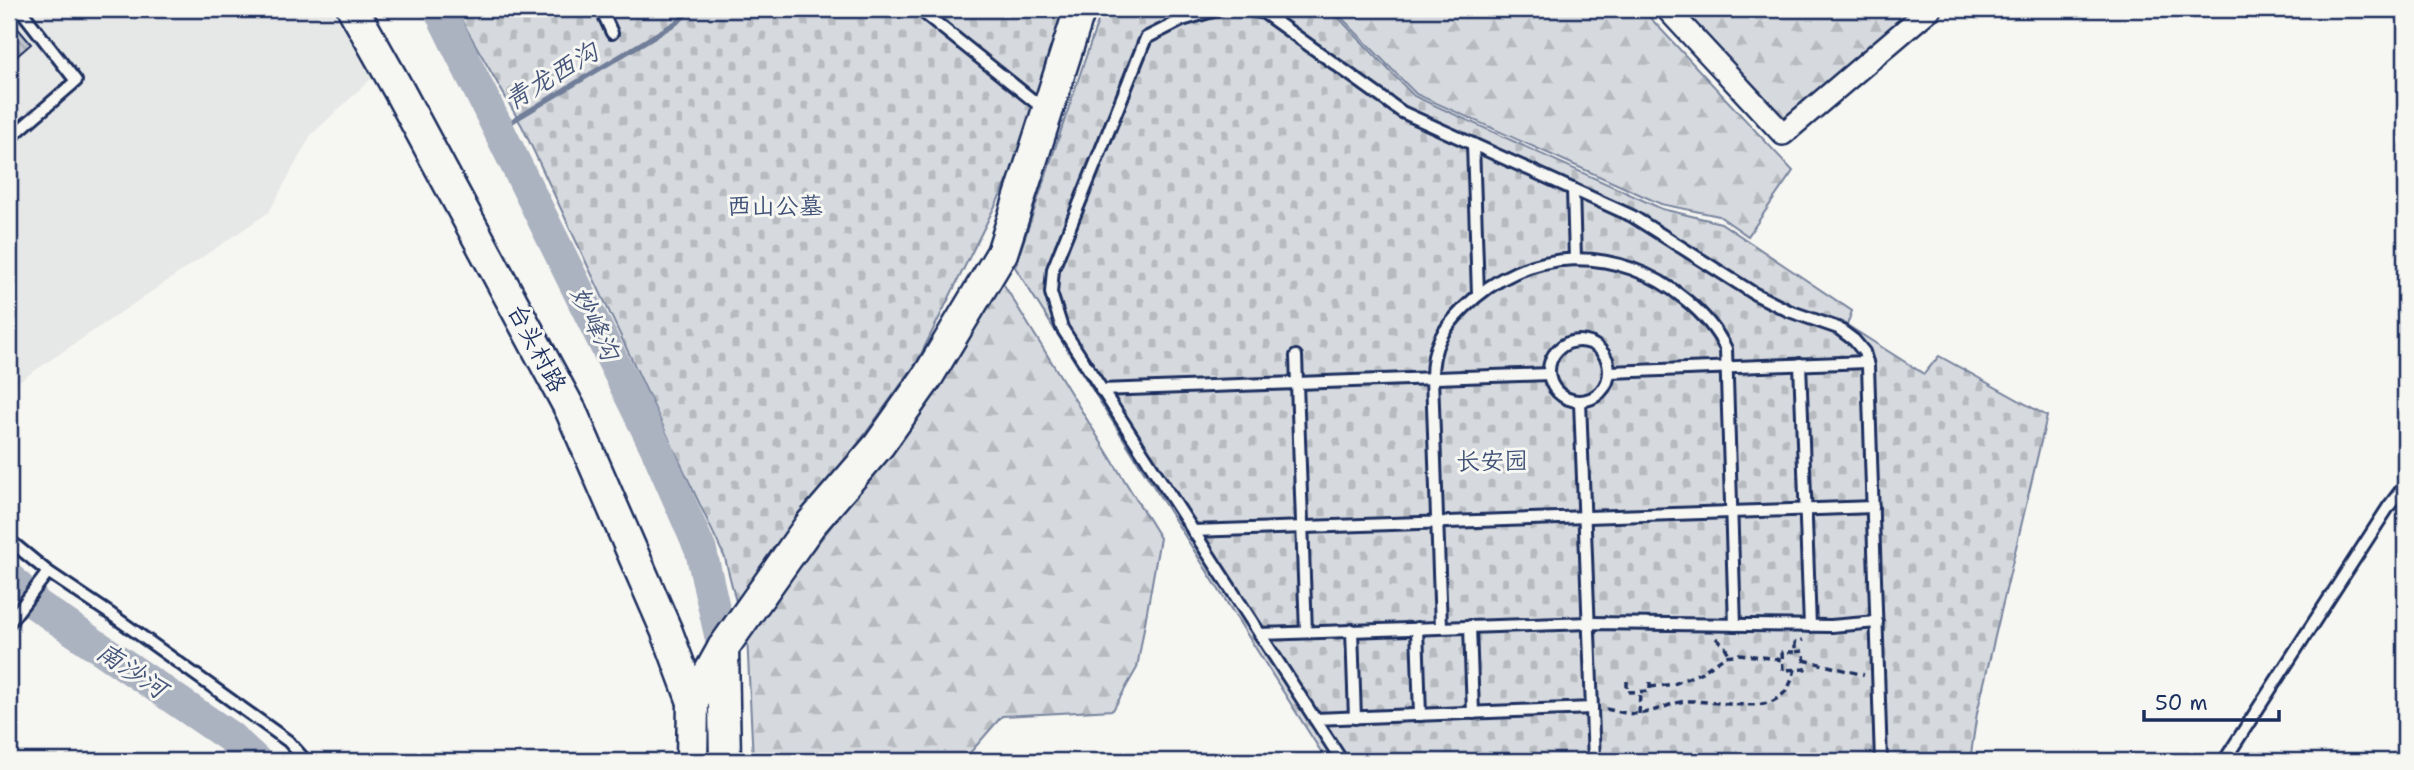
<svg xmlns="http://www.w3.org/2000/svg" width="2414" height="770" font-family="'Shantell Sans','LXGW WenKai TC',sans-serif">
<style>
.built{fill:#e6e7e7}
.forest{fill:url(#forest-firs);stroke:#78849e;stroke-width:2}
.cemetery{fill:url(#cemetery-stones);stroke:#78849e;stroke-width:2}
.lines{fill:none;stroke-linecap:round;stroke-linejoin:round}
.stream{stroke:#717e99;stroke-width:5}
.river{stroke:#abb2c0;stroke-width:32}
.building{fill:url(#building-back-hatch);stroke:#1b2f5e;stroke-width:2}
.lane-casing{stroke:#1b2f5e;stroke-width:16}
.street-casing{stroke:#1b2f5e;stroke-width:26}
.secondary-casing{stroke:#1b2f5e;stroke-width:35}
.path{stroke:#1b2f5e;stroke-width:3.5;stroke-dasharray:7 5;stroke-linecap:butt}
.lane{stroke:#f6f6f2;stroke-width:10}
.street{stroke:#f6f6f2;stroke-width:21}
.secondary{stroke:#f6f6f2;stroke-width:30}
.labels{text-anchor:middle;stroke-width:6;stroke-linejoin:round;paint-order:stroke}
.park-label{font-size:24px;fill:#405177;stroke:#f6f6f2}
.street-label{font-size:24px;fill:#1b2f5e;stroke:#f6f6f2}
.water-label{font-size:26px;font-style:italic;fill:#46567b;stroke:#f6f6f2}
</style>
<defs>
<pattern id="forest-firs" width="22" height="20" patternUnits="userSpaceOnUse" patternTransform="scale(1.75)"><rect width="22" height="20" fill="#d6d9dd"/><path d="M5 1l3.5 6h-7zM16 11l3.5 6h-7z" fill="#b7bbc0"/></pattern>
<pattern id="cemetery-stones" width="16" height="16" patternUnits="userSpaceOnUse" patternTransform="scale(1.75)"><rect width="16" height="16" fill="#d6d9dd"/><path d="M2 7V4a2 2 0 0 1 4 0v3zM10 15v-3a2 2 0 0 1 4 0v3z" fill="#b7bbc0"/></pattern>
<pattern id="building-back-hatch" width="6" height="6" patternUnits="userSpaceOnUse" patternTransform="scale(1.75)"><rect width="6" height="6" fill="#c0c4cd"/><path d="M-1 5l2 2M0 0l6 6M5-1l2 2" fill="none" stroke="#a4a9b2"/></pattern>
</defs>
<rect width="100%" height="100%" fill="#f6f6f2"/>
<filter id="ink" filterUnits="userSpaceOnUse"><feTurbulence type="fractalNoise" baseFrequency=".0143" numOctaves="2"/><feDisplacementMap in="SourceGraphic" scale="14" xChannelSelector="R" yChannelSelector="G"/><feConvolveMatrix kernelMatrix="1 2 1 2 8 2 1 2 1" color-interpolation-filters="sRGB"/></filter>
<g filter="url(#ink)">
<!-- built -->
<path class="built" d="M9,9H331L373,77L311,135L269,212L9,388Z"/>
<!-- forest -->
<g class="forest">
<path d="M1333,9H1642L1793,171L1748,236L1719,216L1661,204L1416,94Z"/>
<path d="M1683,9H1922L1788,123Z"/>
<path d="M1001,280L1160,538L1137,668L1113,710L1002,716L963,761H753L747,635L938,388Z"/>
</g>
<!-- cemetery -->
<g class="cemetery">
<path d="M455,9H1064L1034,128L917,362L738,610L725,558L522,126Z"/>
<path d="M1102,9H1330L1414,96L1662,209L1721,223L1852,311L1847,325L1924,374L1939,356L2047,416L1977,713L1970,761H1327L1015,267Z"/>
</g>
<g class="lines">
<!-- stream -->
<path class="stream" d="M499,129L679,21L691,9"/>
<!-- river -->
<g class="river">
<path d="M439,9L657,450L701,551L723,648"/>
<path d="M9,578L37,605L230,737L256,761"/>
</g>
</g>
<!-- building -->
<path class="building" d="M9,18L31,44L17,56L9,47Z"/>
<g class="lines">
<!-- lane casing -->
<g class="lane-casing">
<g id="lane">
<path d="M601,9L612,33"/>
<path d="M919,9L1045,110"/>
<path d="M1220,9L1182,20L1146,38L1053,269L1051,293L1062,328L1260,634"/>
<path d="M1245,9L1264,13L1402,112L1632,216L1755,294L1789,311L1838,328L1854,340L1864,352L1868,366L1881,761"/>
<path d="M9,139L76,81L20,9"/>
<path d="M1473,144L1478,294"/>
<path d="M1573,189L1575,259"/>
<circle cx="1579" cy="371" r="30"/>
<path d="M1296,356L1306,632"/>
<path d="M1800,364L1810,626"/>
<path d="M1610,372L1867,362"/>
<path d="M1101,390L1549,374"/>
<path d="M1580,402L1594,761"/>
<path d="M1193,531L1873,507"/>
<path d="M9,540L48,572L112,615L288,741L306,761"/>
<path d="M9,623L48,572"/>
<path d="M1470,626L1473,713"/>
<path d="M1441,627L1432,378C1432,346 1442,330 1464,308C1526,245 1619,244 1686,300C1703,314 1716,328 1726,349L1735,625"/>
<path d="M1417,628L1420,715"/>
<path d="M1352,630L1355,718"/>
<path d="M1315,719L1592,708"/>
<path d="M1342,761L1260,634L1589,623L1831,626L1877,622"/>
<path d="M2224,761L2389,506L2405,485"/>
</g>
</g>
<!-- street casing -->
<g class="street-casing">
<path id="street" d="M1667,9L1783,134L1930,9"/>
</g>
<!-- secondary casing -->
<g class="secondary-casing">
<g id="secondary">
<path d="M353,9L398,89L571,411L667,632L693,702"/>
<path d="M723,648L725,761"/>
<path d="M692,761L693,702L723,648L810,525L879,445L928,376L1002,253L1080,9"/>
</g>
</g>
<!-- path -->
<g class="path">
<path d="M1716,638L1725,647L1730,656"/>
<path d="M1795,652H1782L1783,670L1805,669L1804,651L1795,652V643L1803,640"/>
<path d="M1804,660L1864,675"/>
<path d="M1627,681V692L1650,691V680"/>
<path d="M1650,687L1674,684L1702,672L1725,656L1740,654L1783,660"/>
<path d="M1606,709C1620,712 1634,716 1648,712C1662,709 1675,701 1690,701C1710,701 1754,709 1771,702C1786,695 1791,685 1795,669"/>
<path d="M1639,714L1640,692"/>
</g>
<!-- lane -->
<use href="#lane" class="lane"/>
<!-- street -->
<use href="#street" class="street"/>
<!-- secondary -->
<use href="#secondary" class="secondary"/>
</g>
</g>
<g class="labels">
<!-- park labels -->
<g class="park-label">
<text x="775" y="214">西山公墓</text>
<text x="1492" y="469">长安园</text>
</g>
<!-- street labels -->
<g class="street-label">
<text transform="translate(537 348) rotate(62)" y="8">台头村路</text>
</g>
<!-- water labels -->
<g class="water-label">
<text transform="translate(551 76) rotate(-31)" y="9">青龙西沟</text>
<text transform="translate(595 323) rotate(64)" y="9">妙峰沟</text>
<text transform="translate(132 670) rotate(34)" y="9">南沙河</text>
</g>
</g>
<!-- margin -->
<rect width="2414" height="770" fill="none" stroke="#f6f6f2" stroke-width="35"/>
<rect x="18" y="18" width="2379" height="735" fill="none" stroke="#1b2f5e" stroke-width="2.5" filter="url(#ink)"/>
<!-- scale -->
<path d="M2144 710v10h135v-10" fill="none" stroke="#1b2f5e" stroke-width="3.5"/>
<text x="2155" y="710" font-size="21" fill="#1b2f5e" stroke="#f6f6f2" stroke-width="5" paint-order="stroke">50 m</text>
</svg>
